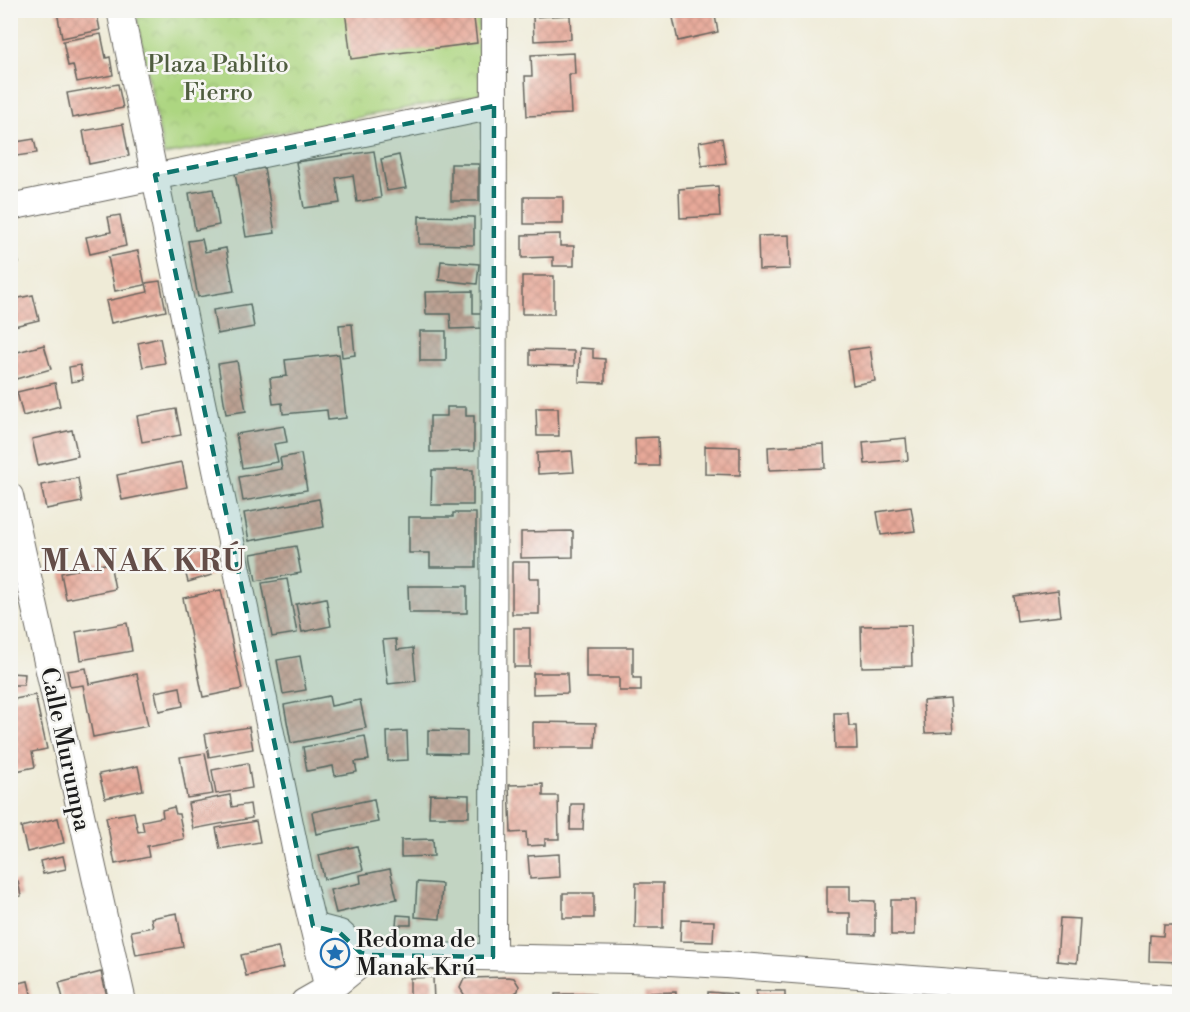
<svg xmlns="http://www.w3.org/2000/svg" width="1190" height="1012" font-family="'Libre Bodoni',serif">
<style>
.park{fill:url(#park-crowns);stroke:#64794e;stroke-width:1.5}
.building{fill:url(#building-cross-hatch)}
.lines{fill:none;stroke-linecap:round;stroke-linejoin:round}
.minor-casing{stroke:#66645d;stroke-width:28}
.minor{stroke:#fff;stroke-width:26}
.marked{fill:#0f766e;fill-opacity:0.2;stroke:#0f766e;stroke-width:4.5;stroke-dasharray:12 8;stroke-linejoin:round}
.labels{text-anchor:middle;stroke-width:5;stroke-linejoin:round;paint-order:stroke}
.park-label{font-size:24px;fill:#4f5d3f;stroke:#f6f6f2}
.street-label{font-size:24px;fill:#1c1c1c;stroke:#f6f6f2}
.poi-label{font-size:24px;fill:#1c1c1c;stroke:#f6f6f2;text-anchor:start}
.district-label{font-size:30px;font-weight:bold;letter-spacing:1.5px;fill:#634d48;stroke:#f6f6f2}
</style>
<defs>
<pattern id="park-crowns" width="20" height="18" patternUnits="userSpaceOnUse" patternTransform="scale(1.5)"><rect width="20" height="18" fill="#add681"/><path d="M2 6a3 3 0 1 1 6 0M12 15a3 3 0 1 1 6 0" fill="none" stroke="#94b76f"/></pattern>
<pattern id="building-cross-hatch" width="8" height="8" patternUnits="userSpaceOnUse" patternTransform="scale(1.5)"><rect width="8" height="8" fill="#e7a999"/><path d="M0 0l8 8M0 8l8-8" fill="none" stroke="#c69183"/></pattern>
</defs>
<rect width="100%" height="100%" fill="#f6f6f2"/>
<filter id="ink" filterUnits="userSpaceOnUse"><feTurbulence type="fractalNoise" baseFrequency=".0167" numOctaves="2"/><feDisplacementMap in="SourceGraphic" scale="12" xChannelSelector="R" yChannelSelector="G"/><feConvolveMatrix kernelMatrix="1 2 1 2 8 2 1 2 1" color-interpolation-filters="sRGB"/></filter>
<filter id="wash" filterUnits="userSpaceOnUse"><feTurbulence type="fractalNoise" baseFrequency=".008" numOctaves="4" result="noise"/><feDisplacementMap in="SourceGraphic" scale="24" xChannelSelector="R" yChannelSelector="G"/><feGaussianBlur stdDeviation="1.35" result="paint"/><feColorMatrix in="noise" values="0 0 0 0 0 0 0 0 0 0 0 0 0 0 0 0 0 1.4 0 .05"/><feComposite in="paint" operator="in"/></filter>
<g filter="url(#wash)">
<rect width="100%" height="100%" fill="#efebd7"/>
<!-- park -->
<path class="park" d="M139,10L479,11L480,94L164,155L137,19Z"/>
<g id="blocks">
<!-- building -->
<g class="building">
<path d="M63,10H96L100,30L62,38L57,12Z"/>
<path d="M345,10H473L477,43L351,59Z"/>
<path d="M682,10H714L718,32L678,41L672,13Z"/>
<path d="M570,15L571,39L534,41L533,17Z"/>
<path d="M101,34L106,58L110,57L113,75L77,82L73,65L68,66L63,41Z"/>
<path d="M574,53L575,74H569L571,114L527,116L525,76H532L531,55Z"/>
<path d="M118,84L123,108L72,118L67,93Z"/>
<path d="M123,124L129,156L89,164L83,131Z"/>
<path d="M722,138L726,163L702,166L699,142Z"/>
<path d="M34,139L37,153L10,157V143Z"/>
<path d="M374,151L381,198L357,202L353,175L336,178L340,203L304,208L296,162Z"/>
<path d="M399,155L406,188L387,191L381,159Z"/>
<rect x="451" y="164" width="28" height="37"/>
<path d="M264,168L275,233L246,237L235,173Z"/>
<path d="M718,186L720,216L680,218L679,189Z"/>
<path d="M213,189L219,225L195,230L189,193Z"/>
<rect x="524" y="197" width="39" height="27"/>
<path d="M120,215L126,246L90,254L86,237L111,232L108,217Z"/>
<path d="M419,216L474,217V245L419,244Z"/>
<path d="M10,227L19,263L10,264Z"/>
<path d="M560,234V246H574V266H553V257L522,258V235Z"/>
<path d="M789,235L790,269L759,270L758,236Z"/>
<path d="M202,239L205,252L226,248L234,291L198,297L188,241Z"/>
<path d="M138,251L145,285L115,291L108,257Z"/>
<path d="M441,261L479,264L477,284L439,280Z"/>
<rect x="522" y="276" width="32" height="38"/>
<path d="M160,281L166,311L111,323L106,301L148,292L146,283Z"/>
<path d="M473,291V313H481L482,328L451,329L450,314H426L425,292Z"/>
<path d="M33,295L39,320L10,327V300Z"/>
<path d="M250,304L254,327L217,334L213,310Z"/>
<path d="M352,324L355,355L342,357L339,325Z"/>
<rect x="420" y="331" width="26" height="30"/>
<path d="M160,338L165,363L143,367L138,343Z"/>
<path d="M44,345L51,369L16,379L10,354Z"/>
<path d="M870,347L875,381L853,385L848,350Z"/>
<path d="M580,348L593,349V358L605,359V383L579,382Z"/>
<path d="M530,350L574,351V366L530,365Z"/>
<path d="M339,354L346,418L328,420L327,410L283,414L282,403L273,404L270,378L287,376L285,360Z"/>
<path d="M237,361L246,411L226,414L218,364Z"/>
<path d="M80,365L83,380L71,382L69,367Z"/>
<path d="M55,383L60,406L23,416L17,392Z"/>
<path d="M447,407H466V416H474V451L430,452V416H447Z"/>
<path d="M536,408H558L559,436H537Z"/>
<path d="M176,409L181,435L142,442L137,416Z"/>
<path d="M284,426L287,442L274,444L278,462L242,468L236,434Z"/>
<path d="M72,430L78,456L38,465L32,439Z"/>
<path d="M658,437L659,466H636L635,438Z"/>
<path d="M906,438L908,460L865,464L863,442Z"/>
<path d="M824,444L825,468L769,470L768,447Z"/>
<path d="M705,446L740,447V475L705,474Z"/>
<path d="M572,451L574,472L538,474L537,453Z"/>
<path d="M301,454L307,490L243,501L239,477L282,469L280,458Z"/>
<path d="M182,462L187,487L122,500L117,475Z"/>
<path d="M432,470H473V505H431Z"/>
<path d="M78,478L82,502L46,509L41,485Z"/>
<path d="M319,499L324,527L249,541L244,513Z"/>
<path d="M911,507L915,531L881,535L877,512Z"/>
<path d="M453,513H476V567H430V553H409V517H453Z"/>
<path d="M573,531V557L521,558V532Z"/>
<path d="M296,546L301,573L256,581L251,554Z"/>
<path d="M205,550L212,575L188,582L181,556Z"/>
<path d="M512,562H529V578H539V614H512Z"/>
<path d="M110,563L115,589L66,599L61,573Z"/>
<path d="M287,579L297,633L272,637L262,583Z"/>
<path d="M408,586H467V613H409Z"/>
<path d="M221,590L242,689L203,697L183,598Z"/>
<path d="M1058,590L1061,616L1017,621L1014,596Z"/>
<path d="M326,598L331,626L302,632L296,604Z"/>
<path d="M127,623L132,651L81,660L76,632Z"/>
<path d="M911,625L912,666L862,667L861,626Z"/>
<rect x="514" y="628" width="16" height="39"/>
<path d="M396,639L397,650L413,648L416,681L388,684L383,640Z"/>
<path d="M586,647H633V678H641V691H619V678H586Z"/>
<path d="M300,656L306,690L283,694L277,660Z"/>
<path d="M86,668L89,684L137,674L148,726L93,737L83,685L70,687L67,671Z"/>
<path d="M10,673L25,674L24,685H10Z"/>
<path d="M533,673H567L568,693L533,694Z"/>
<path d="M180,687L183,706L159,711L155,692Z"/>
<path d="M35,695L47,749L32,752L35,767L16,771L10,746V700Z"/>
<path d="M329,696L331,706L360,700L366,728L291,743L284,705Z"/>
<path d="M950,699L953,732L925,733L923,701Z"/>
<path d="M834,713H848L849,726H856L857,749H835Z"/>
<path d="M533,722L596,723L595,748H533Z"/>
<path d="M249,727L253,749L209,757L205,734Z"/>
<path d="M428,730L467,731V754L428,753Z"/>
<path d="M407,731L408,760L388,761L387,732Z"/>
<path d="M365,736L369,760L355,762L357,772L335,776L333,766L307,771L303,747Z"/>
<path d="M205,753L213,794L187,798L180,757Z"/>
<path d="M248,763L252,788L216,794L212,770Z"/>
<path d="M138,766L143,790L105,798L99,774Z"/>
<path d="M543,784V796H558L559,839H545V845L527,846L526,832L511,833L509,785Z"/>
<path d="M430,794L469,795V817H429Z"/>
<path d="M230,795L232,807L250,804L252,818L193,829L188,803Z"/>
<path d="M374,799L378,822L316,834L312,812Z"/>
<path d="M571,804H584L583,830H570Z"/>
<path d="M174,807L176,814H179L184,839L147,846L149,857L115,864L106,817L134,812L138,832L144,831L142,821L163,817L162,810Z"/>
<path d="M58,818L64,843L27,852L21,827Z"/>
<path d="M256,821L260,842L220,849L216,828Z"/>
<path d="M433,839L434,856L401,857V840Z"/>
<path d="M357,846L363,870L324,879L319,855Z"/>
<path d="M559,854L560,877L530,879L528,856Z"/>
<path d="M63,856L66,869L43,874L40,861Z"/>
<path d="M390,869L397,899L336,913L330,890L361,883L360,875Z"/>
<path d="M18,881L21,896L10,898V882Z"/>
<path d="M417,882L442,884L440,919L415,917Z"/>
<path d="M636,883H663V928H635Z"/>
<path d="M827,886H850V900L875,901V935L850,934V913H827Z"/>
<rect x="563" y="893" width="31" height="25"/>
<rect x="891" y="900" width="24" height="35"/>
<path d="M177,913L183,947L136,955L131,931L153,927L151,918Z"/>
<path d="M397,915L411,916V925H396Z"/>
<path d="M1060,918L1080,919L1077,963L1057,961Z"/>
<path d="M681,920L714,921L713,942L680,941Z"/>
<path d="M1164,925H1180V962L1149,961L1150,935L1163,936Z"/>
<path d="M278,947L283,968L246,976L241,955Z"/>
<path d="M101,972L107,996L86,1002H64L59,983Z"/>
<path d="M433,977L434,1002H410V978Z"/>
<path d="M509,977L514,978L519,986L518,991L510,996L470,997L465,996L460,988L464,979L469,978Z"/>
<path d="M28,981L33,1002H11L10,985Z"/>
<rect x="756" y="991" width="29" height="11"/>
<path d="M676,992V1002H644V993Z"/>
<path d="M708,992L736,994L735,1002H708Z"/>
<rect x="555" y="994" width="40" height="8"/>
</g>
</g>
</g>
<g filter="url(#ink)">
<use href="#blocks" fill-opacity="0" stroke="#66645d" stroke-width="1.5"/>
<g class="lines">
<!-- minor casing -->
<g class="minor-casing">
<g id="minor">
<path d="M120,10L300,872L331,1002"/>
<path d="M10,207L494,106"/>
<path d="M10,496L123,1002"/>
<path d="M313,926L340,933L361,953L372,955L631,960L726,965L1180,999"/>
<path d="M493,957L494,10"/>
<path d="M304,1002L339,982L372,955"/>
</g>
</g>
<!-- minor -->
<use href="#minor" class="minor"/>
</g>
</g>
<!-- marked area -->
<path class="marked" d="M494,106L493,957L372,955L361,953L340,933L313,926L155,175Z"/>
<!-- icons -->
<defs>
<g id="sight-ring" transform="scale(1.5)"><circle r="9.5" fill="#f6f6f2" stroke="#1f6fb2" stroke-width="1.5"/><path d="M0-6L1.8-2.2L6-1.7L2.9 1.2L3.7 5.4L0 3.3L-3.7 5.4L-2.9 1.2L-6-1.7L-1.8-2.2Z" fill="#1f6fb2"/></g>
</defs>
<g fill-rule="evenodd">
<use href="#sight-ring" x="335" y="953"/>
</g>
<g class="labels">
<!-- park labels -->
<g class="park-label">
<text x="218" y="72">Plaza Pablito<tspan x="218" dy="28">Fierro</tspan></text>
</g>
<!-- street labels -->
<g class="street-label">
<text transform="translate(66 749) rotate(78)" y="8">Calle Murumpa</text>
</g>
<!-- poi labels -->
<g class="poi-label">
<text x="356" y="947">Redoma de<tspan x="356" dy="28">Manak Krú</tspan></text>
</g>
<!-- district labels -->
<g class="district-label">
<text x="144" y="571">MANAK KRÚ</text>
</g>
</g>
<!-- margin -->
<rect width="1190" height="1012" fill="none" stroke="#f6f6f2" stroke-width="36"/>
</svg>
